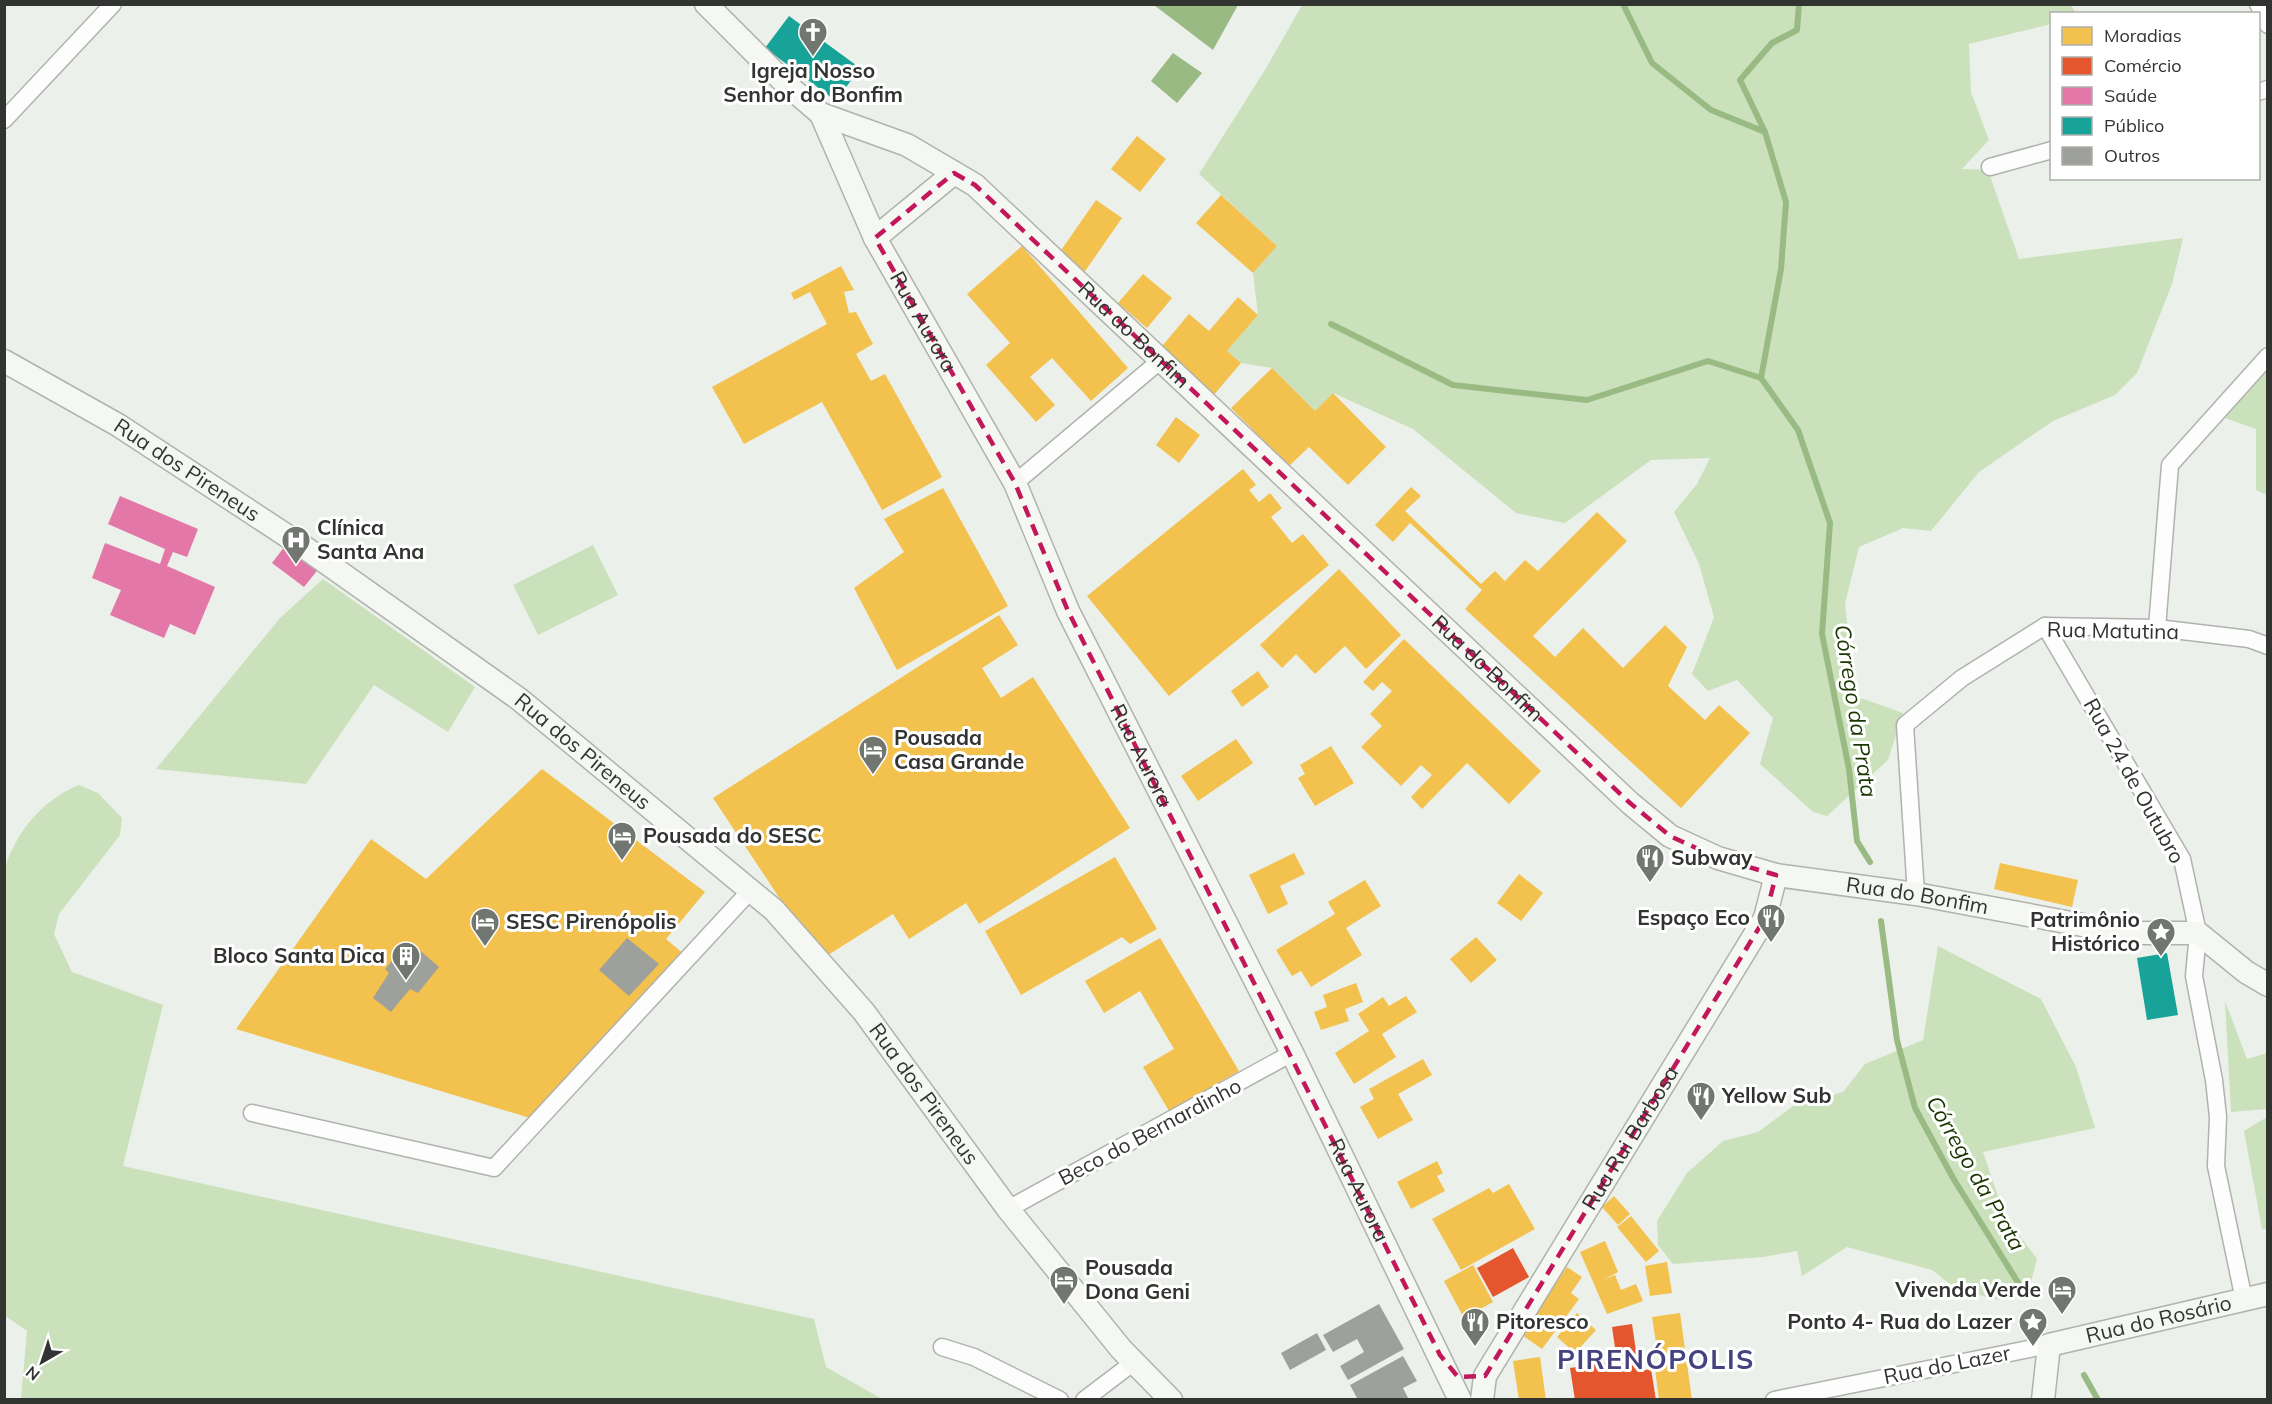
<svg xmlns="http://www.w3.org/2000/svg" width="2272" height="1404" font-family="Mulish,sans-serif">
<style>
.green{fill:#cae1bc}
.water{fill:#99ba83}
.homes{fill:#f2c14e}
.shops{fill:#e4572e}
.health{fill:#e377a8}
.public{fill:#17a398}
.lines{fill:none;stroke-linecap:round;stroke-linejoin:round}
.stream{stroke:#99ba83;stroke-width:6}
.building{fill:#9da09b}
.street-casing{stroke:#b0b2ae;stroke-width:19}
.secondary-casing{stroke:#b0b2ae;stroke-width:25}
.street{stroke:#fcfdfc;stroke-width:16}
.secondary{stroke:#f4f7f2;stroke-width:22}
.marked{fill:none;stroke:#c2185b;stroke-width:4.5;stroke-dasharray:12 8;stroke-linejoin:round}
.labels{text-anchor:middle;stroke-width:6;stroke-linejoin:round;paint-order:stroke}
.poi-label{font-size:21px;font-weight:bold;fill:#313430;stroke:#fff;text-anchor:start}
.street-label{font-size:21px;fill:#313430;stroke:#fff}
.water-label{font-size:22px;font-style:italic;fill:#193600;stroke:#fff}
.district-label{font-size:27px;font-weight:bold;letter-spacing:1.5px;fill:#46427f;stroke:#fff}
</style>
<rect width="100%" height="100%" fill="#ecf0ea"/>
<!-- green -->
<g class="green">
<path d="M1302,5H2071L2076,13L2052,14L2051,24L1969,44L1971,92L1989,140L1962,169L1988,170L2019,259L2183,238L2172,284L2137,373L2115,395L2053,421L1979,472L1931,531L1903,528L1859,547L1845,604L1855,696L1903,713L1888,760L1827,816L1813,812L1760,764L1773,718L1737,680L1708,691L1692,674L1714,617L1699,564L1674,512L1697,484L1710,458L1651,460L1565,523L1516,513L1413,429L1333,393L1315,411L1272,368L1241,363L1227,351L1258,315L1253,273L1277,246L1199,174L1265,70Z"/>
<path d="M2267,369L2268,495H2267L2256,490V429L2225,418Z"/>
<path d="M593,545L618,595L538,635L513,585Z"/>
<path d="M323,579L475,687L448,732L374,685L306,784L156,769L280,618Z"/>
<path d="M79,785L98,793L122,818L120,835L59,914L54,934L72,972L163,1005L123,1166L814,1319L826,1367L882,1399H21L27,1331L4,1315L5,867C18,830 42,800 79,785Z"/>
<path d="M1938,946L2041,999L2076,1067L2095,1128L1983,1152L2004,1214L2037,1259L2027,1297L1999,1300L1956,1289L1932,1270L1847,1247L1802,1276L1797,1251L1763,1257L1673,1264L1658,1245L1657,1221L1687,1173L1723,1141L1758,1132L1793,1106L1843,1092L1865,1064L1923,1040Z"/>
<path d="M2225,1001L2247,1059L2267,1053V1109L2231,1112Z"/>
<path d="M2267,1117L2268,1229H2262L2244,1131Z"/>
</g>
<!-- water -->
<g class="water">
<path d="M1154,5H1238L1213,50Z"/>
<path d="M1173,53L1202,73L1177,103L1151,81Z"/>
</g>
<!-- homes -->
<g class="homes">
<path d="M1137,136L1166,159L1140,192L1111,169Z"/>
<path d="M1221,195L1277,246L1253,273L1196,223Z"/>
<path d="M1096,200L1122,218L1083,274L1057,256Z"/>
<path d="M1022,246L1128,368L1091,401L1052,358L1030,377L1055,405L1036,422L986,365L1010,343L967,294Z"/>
<path d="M841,266L854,290L844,292L849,313L856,312L873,344L856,354L871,381L885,374L942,477L882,510L822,402L744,444L712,387L827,324L810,292L794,300L791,293Z"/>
<path d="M1143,274L1172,298L1147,328L1118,303Z"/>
<path d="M1238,297L1258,315L1227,351L1241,363L1212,397L1158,351L1189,314L1209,331Z"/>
<path d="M1272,368L1315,411L1333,393L1386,447L1348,485L1309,447L1289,466L1231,408Z"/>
<path d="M1176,417L1200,435L1179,463L1156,445Z"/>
<path d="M1243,469L1256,485L1249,490L1259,502L1270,493L1282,508L1271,517L1292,543L1303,534L1329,565L1169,696L1087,596Z"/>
<path d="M1411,487L1421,496L1405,511L1481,584L1495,571L1505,581L1525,560L1538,571L1597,512L1627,541L1533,636L1555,657L1583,628L1623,668L1665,625L1687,647L1668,686L1705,720L1719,705L1750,733L1681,808L1465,609L1482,590L1410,523L1393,542L1375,525Z"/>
<path d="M943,488L1008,606L897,670L854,588L904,552L884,519Z"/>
<path d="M1339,569L1401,635L1366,669L1345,646L1315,674L1296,654L1282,668L1260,645Z"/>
<path d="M999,615L1018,645L982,668L1001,698L1033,677L1130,828L979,924L966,903L909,939L893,914L828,955L792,917L713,798Z"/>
<path d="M1404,639L1541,771L1509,804L1467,763L1422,809L1411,797L1432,775L1421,765L1401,786L1361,747L1382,726L1370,714L1392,691L1382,682L1373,691L1363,682Z"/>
<path d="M1258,671L1269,687L1242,707L1231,691Z"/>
<path d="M1236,739L1253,763L1198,801L1181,776Z"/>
<path d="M1331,746L1354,783L1315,806L1298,778L1305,774L1300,765Z"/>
<path d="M542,769L705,892L666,939L685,955L530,1118L236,1029L371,839L426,879Z"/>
<path d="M1294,853L1305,874L1280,886L1288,904L1268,914L1249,875Z"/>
<path d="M1115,857L1157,929L1130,944L1122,937L1021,995L985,931Z"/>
<path d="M2000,863L2078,880L2072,907L1994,889Z"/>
<path d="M1519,874L1543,893L1521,921L1497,903Z"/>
<path d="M1365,880L1381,906L1346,928L1362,955L1311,987L1301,971L1292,976L1276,950L1335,914L1328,902Z"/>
<path d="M1476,937L1497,960L1471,983L1450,959Z"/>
<path d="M1160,938L1239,1071L1169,1111L1143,1067L1174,1049L1140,991L1104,1013L1085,981Z"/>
<path d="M1356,983L1363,1002L1345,1009L1349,1021L1321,1030L1314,1012L1327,1007L1323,995Z"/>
<path d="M1406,996L1417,1012L1382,1034L1396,1057L1354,1084L1335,1053L1369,1031L1358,1014L1383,997L1389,1006Z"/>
<path d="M1423,1059L1432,1075L1398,1094L1413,1120L1378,1139L1360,1107L1374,1099L1369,1089Z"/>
<path d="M1437,1161L1443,1173L1437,1176L1445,1191L1411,1209L1397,1182Z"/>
<path d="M1509,1184L1535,1229L1461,1270L1432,1219L1489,1188L1493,1193Z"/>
<path d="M1614,1196L1630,1214L1618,1225L1602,1207Z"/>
<path d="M1631,1216L1659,1251L1646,1262L1617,1227Z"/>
<path d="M1605,1241L1618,1272L1603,1280L1615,1275L1621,1290L1636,1284L1643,1301L1607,1314L1580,1252Z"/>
<path d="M1667,1262L1672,1293L1650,1296L1645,1266Z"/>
<path d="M1473,1265L1493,1302L1464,1318L1444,1281Z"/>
<path d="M1567,1267L1582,1277L1571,1293L1579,1299L1542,1349L1519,1333Z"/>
<path d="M1577,1313L1596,1330L1575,1353L1557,1337Z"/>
<path d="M1680,1313L1692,1400H1659L1655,1369H1660L1652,1317Z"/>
<path d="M1540,1357L1546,1400H1519L1513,1361Z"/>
</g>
<!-- shops -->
<g class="shops">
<path d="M1513,1248L1529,1277L1493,1297L1477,1268Z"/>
<path d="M1632,1324L1639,1371L1651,1369L1656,1400H1575L1570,1368L1617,1361L1612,1327Z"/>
</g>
<!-- health -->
<g class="health">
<path d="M120,496L198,529L187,557L173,552L167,566L215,587L195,635L170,624L164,638L110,615L121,590L92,578L105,543L160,564L165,549L108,524Z"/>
<path d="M288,542L320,567L304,587L272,563Z"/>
</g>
<!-- public -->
<g class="public">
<path d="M789,16L860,68L836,101L765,48Z"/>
<path d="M2167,953L2178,1015L2147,1020L2137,958Z"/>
</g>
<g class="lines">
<!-- stream -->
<g class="stream">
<path d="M1623,4L1652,63L1711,110L1765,132"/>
<path d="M1799,4L1797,30L1772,43L1740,80L1765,132L1786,202L1781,269L1761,378L1798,430L1830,523L1822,634L1849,769L1857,841L1870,862"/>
<path d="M1331,324L1453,385L1587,400L1708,361L1761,378"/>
<path d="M1881,921L1897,1040L1915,1108L1953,1178L2027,1297"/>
<path d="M2084,1375L2098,1400"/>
</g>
</g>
<!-- building -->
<g class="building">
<path d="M627,938L659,964L629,996L599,970Z"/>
<path d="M409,941L439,967L418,993L410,989L391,1012L373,998L389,973L385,969Z"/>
<path d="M1379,1304L1404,1349L1348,1380L1340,1366L1364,1352L1357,1339L1333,1352L1323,1335Z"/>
<path d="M1317,1333L1326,1350L1290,1370L1281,1353Z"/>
<path d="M1403,1356L1417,1381L1403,1388L1409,1400H1358L1350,1385Z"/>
</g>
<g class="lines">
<!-- street casing -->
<g class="street-casing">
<g id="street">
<path d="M2258,4L2268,25"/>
<path d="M2258,92L2268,89"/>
<path d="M4,120L113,4"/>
<path d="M1990,167L2052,150"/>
<path d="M1015,483L1161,360"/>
<path d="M2045,626L2182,859L2198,933L2194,976L2214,1080L2218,1117L2216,1166L2244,1300"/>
<path d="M2157,628L2170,465L2268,356"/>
<path d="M1916,894L1905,725L1962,678L2045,626L2157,628L2249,639L2268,646"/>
<path d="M252,1113L494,1168L750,891"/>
<path d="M1008,1209L1292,1053"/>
<path d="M942,1347L974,1357L1060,1400"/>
<path d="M1084,1400L1134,1362"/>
<path d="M1774,1400L2049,1345"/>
</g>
</g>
<!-- secondary casing -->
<g class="secondary-casing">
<g id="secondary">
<path id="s1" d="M706,4L786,84L821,114L907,145L975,185L1630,803L1670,836L1718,858L1776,875L1916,894L2125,933H2198L2246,972L2268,985"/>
<path id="s2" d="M821,114L875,238L1015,483L1068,611L1292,1053L1460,1400"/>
<path d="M875,238L954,173"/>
<path id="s3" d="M4,361L118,425L304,547L519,699L774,910L864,1012L1008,1209L1121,1349L1171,1400"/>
<path id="s4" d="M1482,1400L1485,1376L1765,918L1776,875"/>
<path id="s5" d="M2043,1400L2049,1345L2268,1294"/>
</g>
</g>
<!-- street -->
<use href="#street" class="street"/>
<!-- secondary -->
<use href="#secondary" class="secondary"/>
</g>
<!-- marked area -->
<path class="marked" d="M954,173L975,185L1630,803L1670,836L1718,858L1776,875L1765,918L1485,1376L1458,1377L1440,1355L1068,611L1015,483L875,238Z"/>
<!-- icons -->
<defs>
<g id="church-pin" transform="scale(1.5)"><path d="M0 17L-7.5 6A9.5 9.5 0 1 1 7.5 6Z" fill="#727671" stroke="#fff"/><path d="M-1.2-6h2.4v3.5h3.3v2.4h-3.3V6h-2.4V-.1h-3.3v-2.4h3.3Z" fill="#fff"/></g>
<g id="hospital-pin" transform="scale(1.5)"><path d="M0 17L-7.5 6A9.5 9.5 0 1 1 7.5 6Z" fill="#727671" stroke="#fff"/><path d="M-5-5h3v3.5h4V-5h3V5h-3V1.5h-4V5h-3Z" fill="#fff"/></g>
<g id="hotel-pin" transform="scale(1.5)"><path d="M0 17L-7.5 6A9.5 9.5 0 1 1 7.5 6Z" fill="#727671" stroke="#fff"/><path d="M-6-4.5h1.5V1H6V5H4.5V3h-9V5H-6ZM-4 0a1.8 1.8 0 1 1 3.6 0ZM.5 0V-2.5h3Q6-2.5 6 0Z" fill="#fff"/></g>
<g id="restaurant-pin" transform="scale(1.5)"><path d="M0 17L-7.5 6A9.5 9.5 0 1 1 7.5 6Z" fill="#727671" stroke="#fff"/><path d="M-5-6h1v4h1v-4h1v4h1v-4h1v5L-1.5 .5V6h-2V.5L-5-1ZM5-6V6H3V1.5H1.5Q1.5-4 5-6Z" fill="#fff"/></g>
<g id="sight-pin" transform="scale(1.5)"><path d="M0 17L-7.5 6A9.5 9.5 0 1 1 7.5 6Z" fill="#727671" stroke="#fff"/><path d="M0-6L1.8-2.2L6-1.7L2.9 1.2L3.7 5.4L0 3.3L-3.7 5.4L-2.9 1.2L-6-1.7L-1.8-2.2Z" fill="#fff"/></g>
<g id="building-pin" transform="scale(1.5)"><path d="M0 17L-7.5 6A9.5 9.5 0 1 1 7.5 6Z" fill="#727671" stroke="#fff"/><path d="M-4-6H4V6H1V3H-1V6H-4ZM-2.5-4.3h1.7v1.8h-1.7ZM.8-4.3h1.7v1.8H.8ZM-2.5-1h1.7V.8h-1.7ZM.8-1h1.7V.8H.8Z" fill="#fff"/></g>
</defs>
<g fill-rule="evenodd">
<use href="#church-pin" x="813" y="32"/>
<use href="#hospital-pin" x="296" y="540"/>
<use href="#hotel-pin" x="873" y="750"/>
<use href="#hotel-pin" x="622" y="836"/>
<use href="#restaurant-pin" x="1650" y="858"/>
<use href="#restaurant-pin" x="1771" y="918"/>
<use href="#hotel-pin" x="485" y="922"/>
<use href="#sight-pin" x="2161" y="932"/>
<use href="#building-pin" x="406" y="956"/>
<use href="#restaurant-pin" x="1701" y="1096"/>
<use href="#hotel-pin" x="1064" y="1280"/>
<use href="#hotel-pin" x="2062" y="1290"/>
<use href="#restaurant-pin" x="1475" y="1322"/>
<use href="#sight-pin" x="2033" y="1322"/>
</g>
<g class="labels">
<!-- poi labels -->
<g class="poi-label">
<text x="813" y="78" text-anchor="middle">Igreja Nosso<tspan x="813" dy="24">Senhor do Bonfim</tspan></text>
<text x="317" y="535">Clínica<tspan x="317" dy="24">Santa Ana</tspan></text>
<text x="894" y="745">Pousada<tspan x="894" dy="24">Casa Grande</tspan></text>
<text x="643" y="843">Pousada do SESC</text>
<text x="1671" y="865">Subway</text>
<text x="1750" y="925" text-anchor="end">Espaço Eco</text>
<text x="2140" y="927" text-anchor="end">Patrimônio<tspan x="2140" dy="24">Histórico</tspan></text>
<text x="506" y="929">SESC Pirenópolis</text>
<text x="385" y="963" text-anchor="end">Bloco Santa Dica</text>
<text x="1722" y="1103">Yellow Sub</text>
<text x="1085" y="1275">Pousada<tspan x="1085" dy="24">Dona Geni</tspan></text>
<text x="2041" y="1297" text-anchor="end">Vivenda Verde</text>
<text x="1496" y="1329">Pitoresco</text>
<text x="2012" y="1329" text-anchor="end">Ponto 4- Rua do Lazer</text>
</g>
<!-- street labels -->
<g class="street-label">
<text dy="7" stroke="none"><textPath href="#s2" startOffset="232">Rua Aurora</textPath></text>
<text dy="7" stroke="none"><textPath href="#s1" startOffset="548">Rua do Bonfim</textPath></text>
<text dy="7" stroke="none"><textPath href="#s3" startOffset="213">Rua dos Pireneus</textPath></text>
<text transform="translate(2113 631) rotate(1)" y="7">Rua Matutina</text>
<text dy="7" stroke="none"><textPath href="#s1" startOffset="1034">Rua do Bonfim</textPath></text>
<text dy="7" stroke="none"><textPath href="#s3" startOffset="699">Rua dos Pireneus</textPath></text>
<text dy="7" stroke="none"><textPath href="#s2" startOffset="718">Rua Aurora</textPath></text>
<text transform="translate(2134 781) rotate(61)" y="7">Rua 24 de Outubro</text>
<text dy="7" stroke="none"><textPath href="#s1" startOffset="1538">Rua do Bonfim</textPath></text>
<text dy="7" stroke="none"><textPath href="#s3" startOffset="1185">Rua dos Pireneus</textPath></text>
<text transform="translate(1150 1132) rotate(-28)" y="7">Beco do Bernardinho</text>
<text dy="7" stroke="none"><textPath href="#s4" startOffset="303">Rua Rui Barbosa</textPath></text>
<text dy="7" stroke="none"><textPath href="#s2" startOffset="1204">Rua Aurora</textPath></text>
<text dy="7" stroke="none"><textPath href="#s5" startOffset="168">Rua do Rosário</textPath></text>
<text transform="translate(1947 1365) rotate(-11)" y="7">Rua do Lazer</text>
</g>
<!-- water labels -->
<g class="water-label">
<text transform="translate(1856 711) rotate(81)" y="8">Córrego da Prata</text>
<text transform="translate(1976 1173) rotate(60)" y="8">Córrego da Prata</text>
</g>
<!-- district labels -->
<g class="district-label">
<text x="1656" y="1369">PIRENÓPOLIS</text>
</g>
</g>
<!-- border -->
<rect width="2272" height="1404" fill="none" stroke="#313430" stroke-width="12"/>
<!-- legend -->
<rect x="2050" y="12" width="210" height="168" fill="#ffffff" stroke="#adaeac" stroke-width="1.5"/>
<rect x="2062" y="27" width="30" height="18" fill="#f2c14e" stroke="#adaeac" stroke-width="1.5"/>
<text x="2104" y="42" font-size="18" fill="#313430">Moradias</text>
<rect x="2062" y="57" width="30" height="18" fill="#e4572e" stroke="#adaeac" stroke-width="1.5"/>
<text x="2104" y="72" font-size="18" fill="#313430">Comércio</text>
<rect x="2062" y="87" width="30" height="18" fill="#e377a8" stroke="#adaeac" stroke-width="1.5"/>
<text x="2104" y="102" font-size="18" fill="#313430">Saúde</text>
<rect x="2062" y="117" width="30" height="18" fill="#17a398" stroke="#adaeac" stroke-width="1.5"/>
<text x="2104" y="132" font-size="18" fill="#313430">Público</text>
<rect x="2062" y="147" width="30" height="18" fill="#9da09b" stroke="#adaeac" stroke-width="1.5"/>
<text x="2104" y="162" font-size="18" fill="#313430">Outros</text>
<!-- north arrow -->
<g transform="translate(42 1362) rotate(219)" stroke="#ffffff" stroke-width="4.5" paint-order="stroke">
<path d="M0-4.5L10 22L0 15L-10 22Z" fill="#313430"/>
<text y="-9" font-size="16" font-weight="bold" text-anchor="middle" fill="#313430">N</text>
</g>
</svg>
